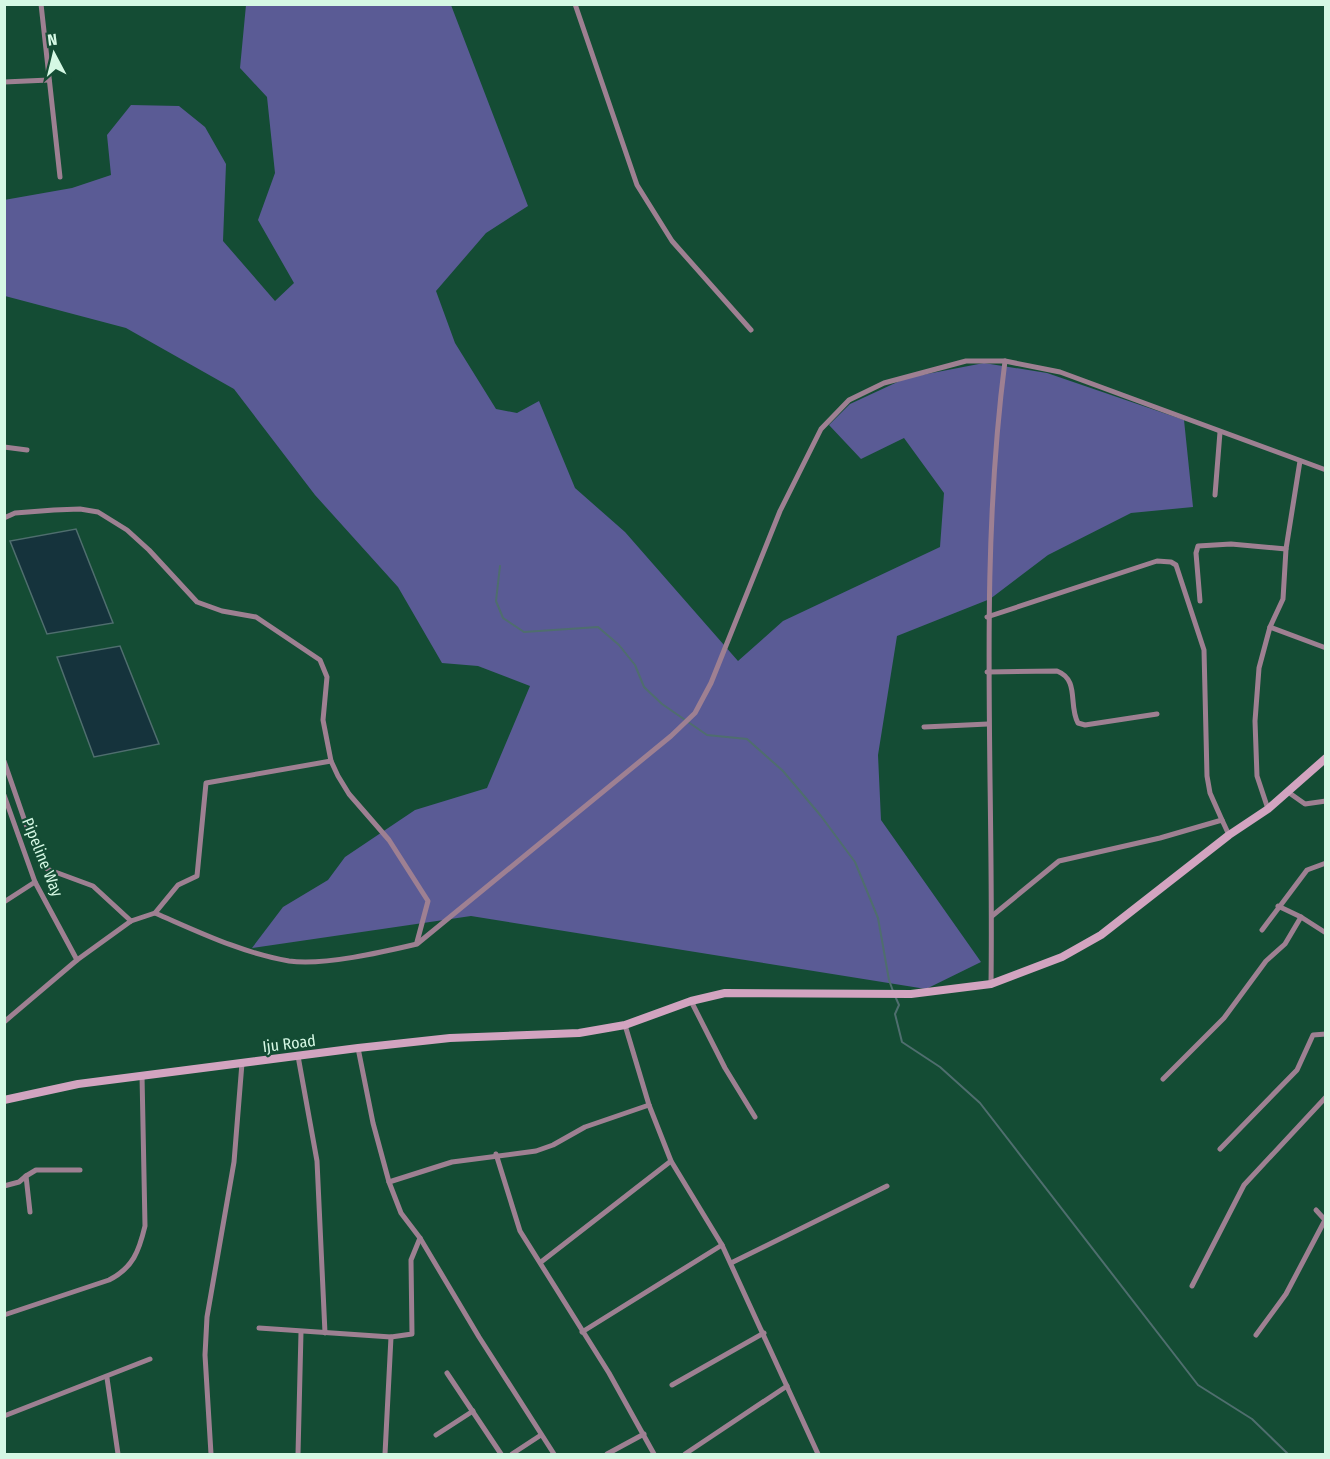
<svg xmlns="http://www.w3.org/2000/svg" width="1330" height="1459" font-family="'Fira Sans Condensed',sans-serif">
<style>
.green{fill:#5a5b95}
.water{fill:#15333c;stroke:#4f6e6e;stroke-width:1.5}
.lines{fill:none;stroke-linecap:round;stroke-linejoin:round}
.stream{stroke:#4f6e6e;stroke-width:2}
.street{stroke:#9e8092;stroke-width:5}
.secondary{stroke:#d2a4c0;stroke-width:8}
.labels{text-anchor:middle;stroke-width:4.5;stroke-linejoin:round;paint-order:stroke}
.street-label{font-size:16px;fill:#d5f8e4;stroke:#144c34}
</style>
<rect width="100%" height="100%" fill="#144c34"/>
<!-- green -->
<path class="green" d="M246,5H451L528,206L486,233L436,291L455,343L496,409L517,413L539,401L575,488L625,532L738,661L783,621L940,547L944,493L904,438L861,459L829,425L850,404L906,378L984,363L1047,373L1184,420L1193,507L1131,513L1048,555L990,599L897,636L878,755L881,820L981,962L926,989L471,916L252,948L283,907L328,880L345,857L415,810L487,788L530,686L478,666L442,663L398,587L315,495L234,389L126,328L5,296L4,200L72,188L111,175L107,135L131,105L179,106L205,127L226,164L223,241L275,301L294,283L258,220L275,173L267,97L240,68Z"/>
<!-- water -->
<g class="water">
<path d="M76,529L113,623L47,634L10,541Z"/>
<path d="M120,646L159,744L94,757L57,657Z"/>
</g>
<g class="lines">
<!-- stream -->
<g class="stream">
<path d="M500,566L496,601L503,618L524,632L598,627L619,645L635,665L644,687L662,704L707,735L747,739L783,771L821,816L855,862L878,918L889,980L893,991"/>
<path d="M895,996L899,1005L895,1014L902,1042L940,1067L980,1103L1198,1385L1252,1419L1288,1454"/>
</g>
<!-- street -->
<g class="street">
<path d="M41,4L60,177"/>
<path d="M575,4L637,185L672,241L751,330"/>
<path d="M4,82L49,80"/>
<path d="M4,447L27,450"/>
<path d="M1215,495L1220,432"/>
<path d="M4,518L15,513L54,510L80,509L98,512L127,530L149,550L197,602L222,611L256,617L320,660L327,677L323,720L331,761L338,776L349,794L389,840L428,901L417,942"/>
<path d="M1200,601L1196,553L1198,546L1231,544L1286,549"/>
<path d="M987,617L1157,561L1171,562L1176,565L1204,650L1207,776L1210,793L1222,820"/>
<path d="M1270,627L1326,648"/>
<path d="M987,672L1057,671C1080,680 1068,705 1078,723L1085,725L1157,714"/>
<path d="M924,727L988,724"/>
<path d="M4,761L29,833L47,869L93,886L131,921"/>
<path d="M1288,792L1305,804L1326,801"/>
<path d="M4,795L35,882L77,960"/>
<path d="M1268,809L1257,776L1255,721L1259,668L1270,627L1283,599L1286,549L1300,461"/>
<path d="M4,902L35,882"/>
<path d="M1278,906L1301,917L1326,933"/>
<path d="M155,913C199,932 242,953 289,961C323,966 383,952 417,944L671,736L695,713L711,683L780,511L821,429L849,400L884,383L966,361H1005L1060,372L1326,470"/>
<path d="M992,916L1059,861L1160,838L1222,820L1229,835"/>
<path d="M1262,930L1307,870L1326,863"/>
<path d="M991,984C994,776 978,569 1005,361"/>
<path d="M691,1001L725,1068L755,1117"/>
<path d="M4,1022L77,960L131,921L155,913L178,885L197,876L206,783L331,761"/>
<path d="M625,1025L649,1105L671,1161L722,1245L818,1454"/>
<path d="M358,1048L373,1123L389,1182L401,1213L420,1238L479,1337L554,1454"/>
<path d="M298,1056L317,1161L325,1333"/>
<path d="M1163,1079L1224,1018L1266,961L1285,944L1301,917"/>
<path d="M1220,1149L1297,1070L1313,1035L1326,1034"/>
<path d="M496,1154L520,1231L609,1373L654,1454"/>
<path d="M26,1176L36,1170H80"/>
<path d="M389,1182L452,1162L536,1151L553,1145L585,1127L649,1105"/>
<path d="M4,1186L19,1182L26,1176L30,1212"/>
<path d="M1316,1210L1326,1221"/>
<path d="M541,1262L671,1161"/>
<path d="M731,1263L887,1186"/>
<path d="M1192,1286L1244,1185L1326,1097"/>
<path d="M4,1315L109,1280C133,1268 139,1251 145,1226L142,1075"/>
<path d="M259,1328L391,1337L412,1334L411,1260L420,1238"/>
<path d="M582,1332L722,1245"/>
<path d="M1256,1335L1286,1294L1325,1220"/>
<path d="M447,1373L501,1454"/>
<path d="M107,1378L118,1454"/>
<path d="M672,1385L764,1333"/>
<path d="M4,1416L150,1359"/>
<path d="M436,1435L473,1411"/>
<path d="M211,1454L205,1355L207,1317L234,1162L242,1063"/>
<path d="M298,1454L301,1332"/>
<path d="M385,1454L391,1337"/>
<path d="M512,1454L541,1435"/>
<path d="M607,1454L644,1434"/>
<path d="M685,1454L787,1386"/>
</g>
<!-- secondary -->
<path class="secondary" d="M4,1100L78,1084L358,1048L450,1038L579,1033L625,1025L691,1001L725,993L911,994L991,984L1062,957L1101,935L1229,835L1268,809L1326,758"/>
</g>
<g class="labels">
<!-- street labels -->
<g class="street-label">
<text transform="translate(43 857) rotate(68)" y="6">Pipeline Way</text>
<text transform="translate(289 1043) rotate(-7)" y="6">Iju Road</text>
</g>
</g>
<!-- border -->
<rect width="1330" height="1459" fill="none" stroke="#d5f8e4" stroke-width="12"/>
<!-- north arrow -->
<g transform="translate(54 54) rotate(353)" stroke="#144c34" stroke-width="4.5" paint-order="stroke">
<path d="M0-4.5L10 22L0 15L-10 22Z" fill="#d5f8e4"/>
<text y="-9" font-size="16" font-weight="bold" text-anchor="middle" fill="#d5f8e4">N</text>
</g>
</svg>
